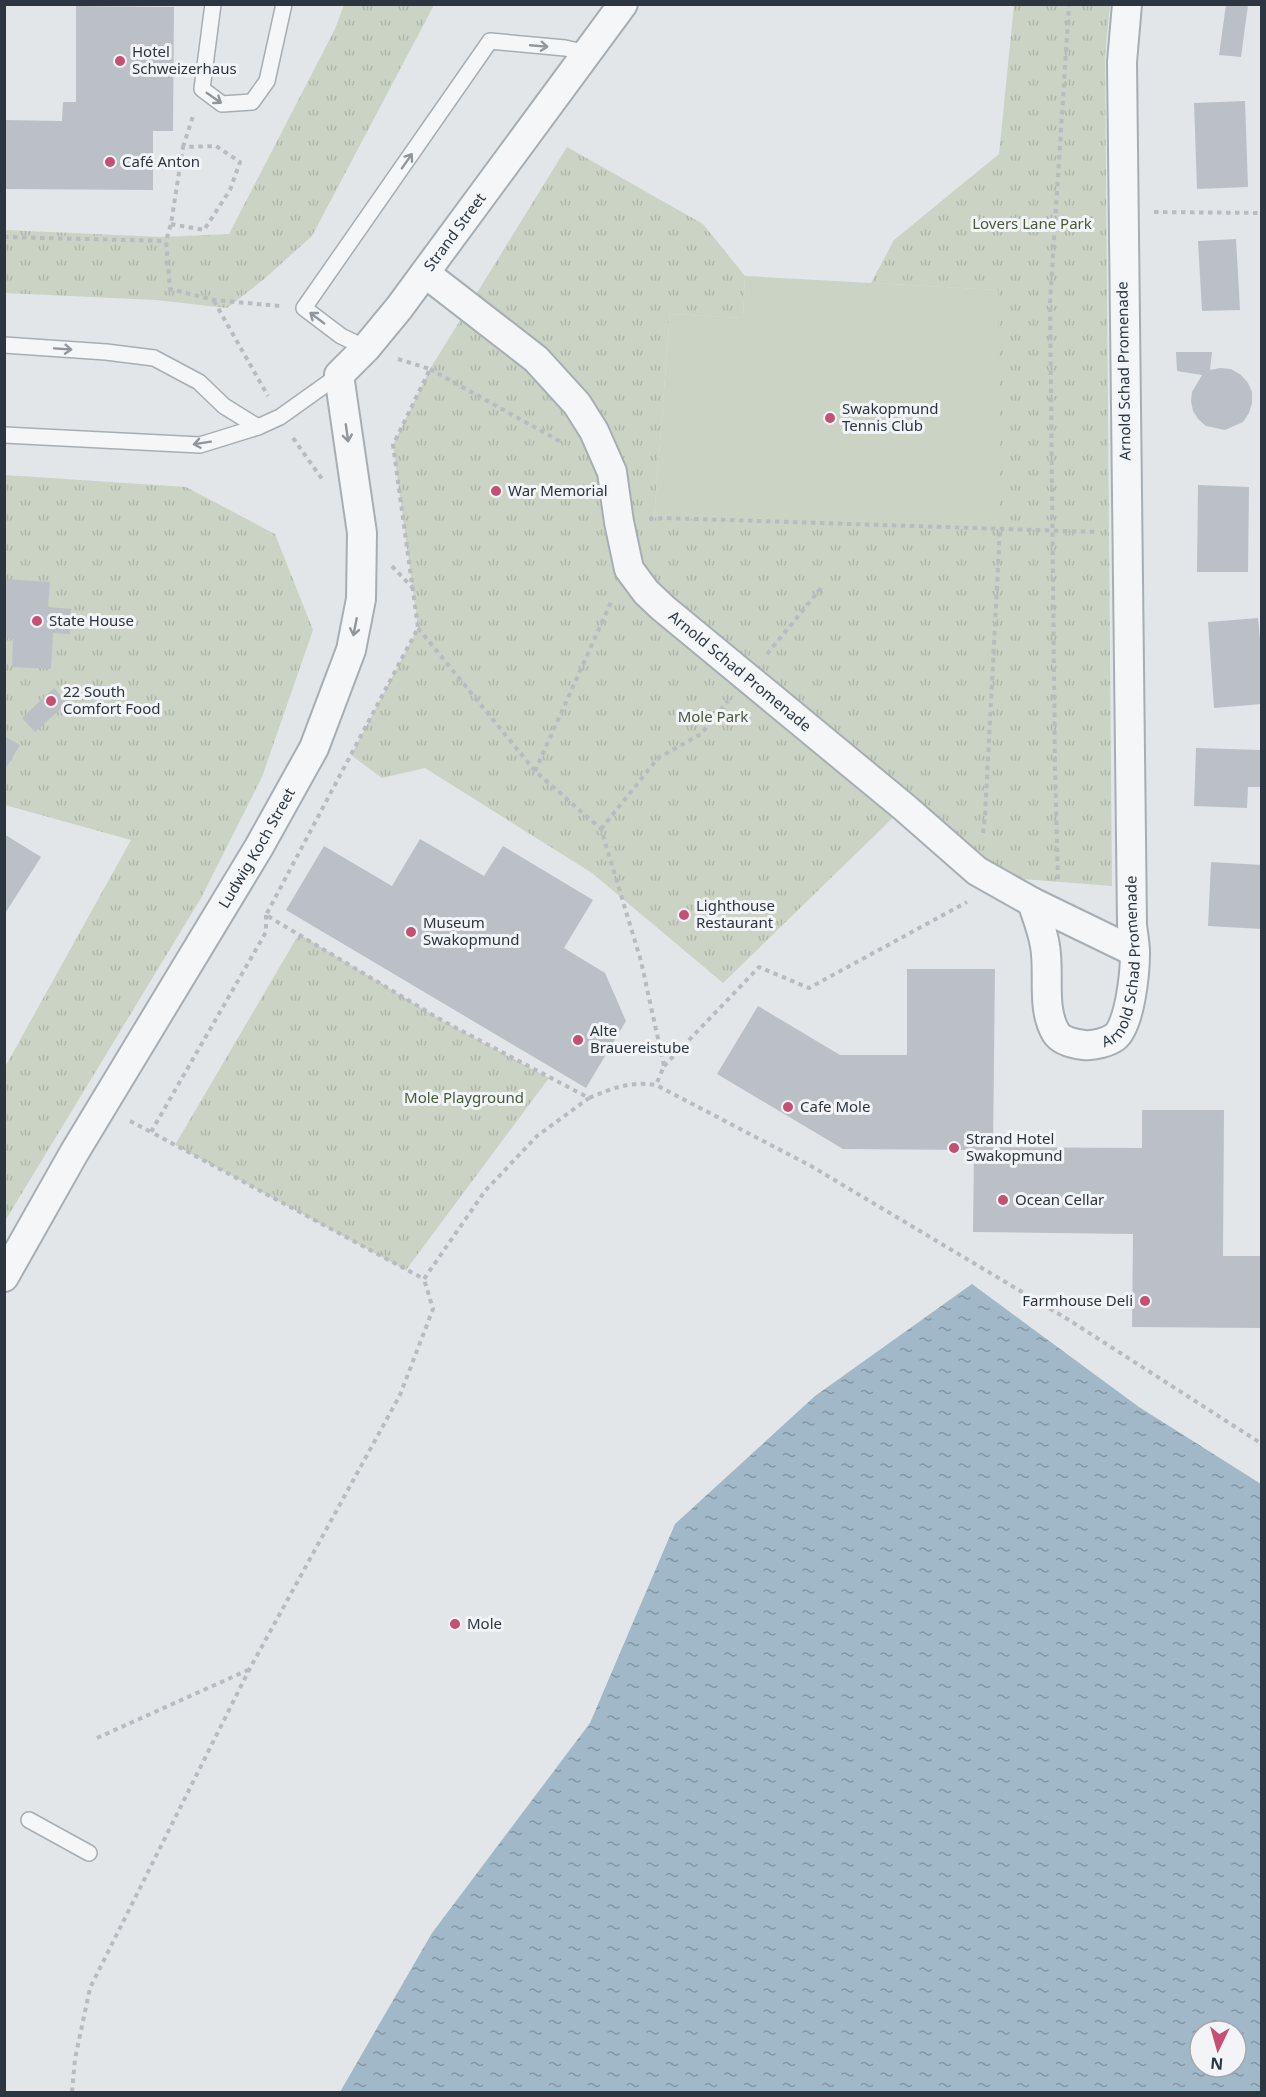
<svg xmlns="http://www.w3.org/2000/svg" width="1266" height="2097" font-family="'Noto Sans',sans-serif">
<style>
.park{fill:url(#park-tufts)}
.garden{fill:#cad3c4}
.water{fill:url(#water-ripples);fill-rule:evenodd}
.building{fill:#bac0c6}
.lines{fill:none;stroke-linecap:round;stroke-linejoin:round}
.lane-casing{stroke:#a7aeb3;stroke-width:18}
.street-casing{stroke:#a7aeb3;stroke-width:32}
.path{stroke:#b8bcc1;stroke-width:4;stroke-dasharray:4.5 4.5;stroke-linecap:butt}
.lane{stroke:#f4f6f8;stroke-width:15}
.street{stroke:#f4f6f8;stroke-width:28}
.oneway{stroke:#90969c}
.poi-dot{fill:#c45173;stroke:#f2f4f7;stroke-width:2}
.labels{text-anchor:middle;stroke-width:6;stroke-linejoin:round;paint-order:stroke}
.poi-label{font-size:15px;fill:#2b3640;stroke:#f2f4f7;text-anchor:start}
.park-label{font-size:15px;fill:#455b3a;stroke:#f2f4f7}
.street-label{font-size:15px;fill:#2b3640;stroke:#f2f4f7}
</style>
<defs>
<pattern id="park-tufts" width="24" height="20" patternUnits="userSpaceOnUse" patternTransform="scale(1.5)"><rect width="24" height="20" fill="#cad3c4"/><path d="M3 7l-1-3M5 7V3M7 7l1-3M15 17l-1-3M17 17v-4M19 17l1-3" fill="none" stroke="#aeb6a9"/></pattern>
<pattern id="water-ripples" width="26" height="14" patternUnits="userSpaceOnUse" patternTransform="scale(1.5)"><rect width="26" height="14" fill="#a0b8c7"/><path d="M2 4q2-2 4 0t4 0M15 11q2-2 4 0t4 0" fill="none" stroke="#8396a3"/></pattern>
</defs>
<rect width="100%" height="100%" fill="#e2e6e9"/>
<!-- park -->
<g class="park">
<path d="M344,5H434L312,236L263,280L227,308L156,300L5,293V230L161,237L229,234L335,29Z"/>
<path d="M1014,5H1110L1105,56L1112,886L1022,879L977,871L904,807L723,983L592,873L425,768L382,778L351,755L418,628L393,445L430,369L567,147L703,224L745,276L743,318L670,314L654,518L998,290L871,283L894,240L999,154Z"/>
<path d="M5,475L186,487L275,534L313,630L262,777L201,898L5,1221V1067L131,840L5,805Z"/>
<path d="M299,934L443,1021L549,1078L406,1270L175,1145Z"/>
</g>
<!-- garden -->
<path class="garden" d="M745,276L998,290L1000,529L654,518L670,314L743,318Z"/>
<!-- water -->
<path class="water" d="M972,1284L1139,1407L1261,1484V2092H340L432,1933L590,1723L675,1524L815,1396ZM1200,2031H1236V2067H1200Z"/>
<!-- building -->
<g class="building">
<path d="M1226,5H1248L1241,57L1219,55Z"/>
<path d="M76,6L174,7L173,131H153V190L4,189V120L62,121L63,102H76Z"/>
<path d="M1245,101L1248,187L1197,189L1194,103Z"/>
<path d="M1236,239L1240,310L1202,311L1198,241Z"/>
<path d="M1176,352H1212L1210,370L1220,368L1231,369L1241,375L1248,383L1252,392V403L1249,413L1243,422L1225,430L1206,426L1198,419L1193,411L1191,401L1192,392L1202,375L1177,371Z"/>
<path d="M1198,485L1249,487L1248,572H1197Z"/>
<path d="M4,579L50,582L48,607L71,609L70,634L53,633L51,669L12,667L13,639L4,638Z"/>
<path d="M1258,618L1262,660V704L1214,708L1208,622Z"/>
<path d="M54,688L67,703L35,732L22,718Z"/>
<path d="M4,736L20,745L4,771Z"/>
<path d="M1196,748L1262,750V787H1248L1247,808L1194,806Z"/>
<path d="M4,834L41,857L4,915Z"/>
<path d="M420,839L484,876L503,846L593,900L564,948L605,973L626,1021L586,1088L286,910L324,846L392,886Z"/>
<path d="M1211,862L1262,865V929L1208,926Z"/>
<path d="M907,969H995L993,1147L1142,1148V1110H1224L1223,1256H1262V1328L1132,1327L1133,1234L973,1232L974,1150L843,1149L717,1074L758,1006L840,1055H907Z"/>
</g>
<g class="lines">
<!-- lane casing -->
<g class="lane-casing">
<g id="lane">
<path d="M213,4L202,89L222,104L252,102L267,81L284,4"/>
<path d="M4,345L106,352L154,358L199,382L224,406L258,427"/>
<path d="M366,348L341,336L304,308L490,41L565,48L587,53"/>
<path d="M4,435L200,445L258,427L280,417L339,375"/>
<path d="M29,1820L89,1853"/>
</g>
</g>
<!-- street casing -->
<g class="street-casing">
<g id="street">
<path id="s1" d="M425,273L536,359L577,404L594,431L612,472L619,522L629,569L646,592L663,608L904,807L977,871L1032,902L1135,952"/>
<path id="s2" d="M1032,902C1037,917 1043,932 1045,946C1050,974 1041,1008 1056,1033C1061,1041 1075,1044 1084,1045C1094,1046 1108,1042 1115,1037C1130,1025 1135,972 1135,953C1135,944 1133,934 1132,925L1122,62L1127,4"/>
<path id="s3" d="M4,1277L74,1153L259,847L314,748L351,650L361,599L362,533L339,375L366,348L399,308L623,4"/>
</g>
</g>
<!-- path -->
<g class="path">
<path d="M183,147L194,113"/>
<path d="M1154,212L1262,213"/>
<path d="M171,224L204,230L230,190L240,162L216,146L183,147L171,224L166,241L170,289L214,300L280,306"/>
<path d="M4,237L166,241"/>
<path d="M214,301L268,396"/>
<path d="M398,359L430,369L393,445L418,628L266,915L443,1021L589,1098C613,1088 630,1081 656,1085L811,1166L1069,1320L1262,1444"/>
<path d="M430,369L563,443"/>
<path d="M293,438L322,479"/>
<path d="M649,519L665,518L1097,532"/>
<path d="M392,566L412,587"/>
<path d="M418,628L535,771L601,829L641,961L664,1066L656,1085"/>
<path d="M767,654L822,587"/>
<path d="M535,771L612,600"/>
<path d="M601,829L658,758L701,734L728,701"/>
<path d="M983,833L985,816L1000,529"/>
<path d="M1058,879L1055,769L1050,302L1069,4"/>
<path d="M266,915V932L151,1132L424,1279L485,1191L537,1136L589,1098"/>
<path d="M664,1066L759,967L809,988L967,902"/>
<path d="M130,1121L151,1132"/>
<path d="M97,1738L248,1670"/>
<path d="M72,2092L75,2059L90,1988L249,1670L400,1395L433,1309L424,1279"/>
</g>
<!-- lane -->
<use href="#lane" class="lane"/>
<!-- street -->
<use href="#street" class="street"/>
</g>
<!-- one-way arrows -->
<defs><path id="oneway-shaft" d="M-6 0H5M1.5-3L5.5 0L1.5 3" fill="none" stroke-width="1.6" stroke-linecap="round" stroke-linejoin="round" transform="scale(1.5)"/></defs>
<g class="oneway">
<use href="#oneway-shaft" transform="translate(539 46) rotate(5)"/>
<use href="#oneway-shaft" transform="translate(214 98) rotate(35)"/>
<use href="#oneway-shaft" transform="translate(407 161) rotate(-55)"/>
<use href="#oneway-shaft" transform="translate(317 318) rotate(-143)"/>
<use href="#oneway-shaft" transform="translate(63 349) rotate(4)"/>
<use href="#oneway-shaft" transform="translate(347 433) rotate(82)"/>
<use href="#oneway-shaft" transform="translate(202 443) rotate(171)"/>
<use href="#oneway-shaft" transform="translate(355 627) rotate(101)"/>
</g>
<!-- markers -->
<g class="poi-dot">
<circle cx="120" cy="61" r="6"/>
<circle cx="110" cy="162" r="6"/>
<circle cx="830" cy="418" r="6"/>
<circle cx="496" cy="491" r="6"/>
<circle cx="37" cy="621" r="6"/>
<circle cx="51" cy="701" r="6"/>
<circle cx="684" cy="915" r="6"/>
<circle cx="411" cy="932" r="6"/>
<circle cx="578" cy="1040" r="6"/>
<circle cx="788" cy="1107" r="6"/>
<circle cx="954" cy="1148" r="6"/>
<circle cx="1003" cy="1200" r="6"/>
<circle cx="1145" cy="1301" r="6"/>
<circle cx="455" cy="1624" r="6"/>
</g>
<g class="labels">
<!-- poi labels -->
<g class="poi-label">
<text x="132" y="57">Hotel<tspan x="132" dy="17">Schweizerhaus</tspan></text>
<text x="122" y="167">Café Anton</text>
<text x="842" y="414">Swakopmund<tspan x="842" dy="17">Tennis Club</tspan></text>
<text x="508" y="496">War Memorial</text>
<text x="49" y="626">State House</text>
<text x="63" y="697">22 South<tspan x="63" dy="17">Comfort Food</tspan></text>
<text x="696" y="911">Lighthouse<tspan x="696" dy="17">Restaurant</tspan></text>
<text x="423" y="928">Museum<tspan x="423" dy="17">Swakopmund</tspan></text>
<text x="590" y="1036">Alte<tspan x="590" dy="17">Brauereistube</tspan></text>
<text x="800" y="1112">Cafe Mole</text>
<text x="966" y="1144">Strand Hotel<tspan x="966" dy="17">Swakopmund</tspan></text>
<text x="1015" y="1205">Ocean Cellar</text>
<text x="1133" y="1306" text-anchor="end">Farmhouse Deli</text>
<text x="467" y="1629">Mole</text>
</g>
<!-- park labels -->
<g class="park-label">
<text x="1032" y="229">Lovers Lane Park</text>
<text x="713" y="722">Mole Park</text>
<text x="464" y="1103">Mole Playground</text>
</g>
<!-- street labels -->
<g class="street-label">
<text dy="5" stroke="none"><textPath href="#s3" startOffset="1180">Strand Street</textPath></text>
<text transform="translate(1124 371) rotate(-91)" y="5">Arnold Schad Promenade</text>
<text dy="5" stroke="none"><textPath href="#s1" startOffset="528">Arnold Schad Promenade</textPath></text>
<text dy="5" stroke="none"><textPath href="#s3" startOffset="498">Ludwig Koch Street</textPath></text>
<text dy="5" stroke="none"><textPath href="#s2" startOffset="274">Arnold Schad Promenade</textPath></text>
</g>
</g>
<!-- border -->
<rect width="1266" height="2097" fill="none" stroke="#2b3640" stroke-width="12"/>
<!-- north arrow -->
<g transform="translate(1218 2049) rotate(185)"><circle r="28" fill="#f2f4f7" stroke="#a2a8ae" stroke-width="1.5"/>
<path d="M0-4.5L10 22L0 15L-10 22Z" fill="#c45173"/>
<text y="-9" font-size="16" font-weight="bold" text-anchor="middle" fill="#2b3640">N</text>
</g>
</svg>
